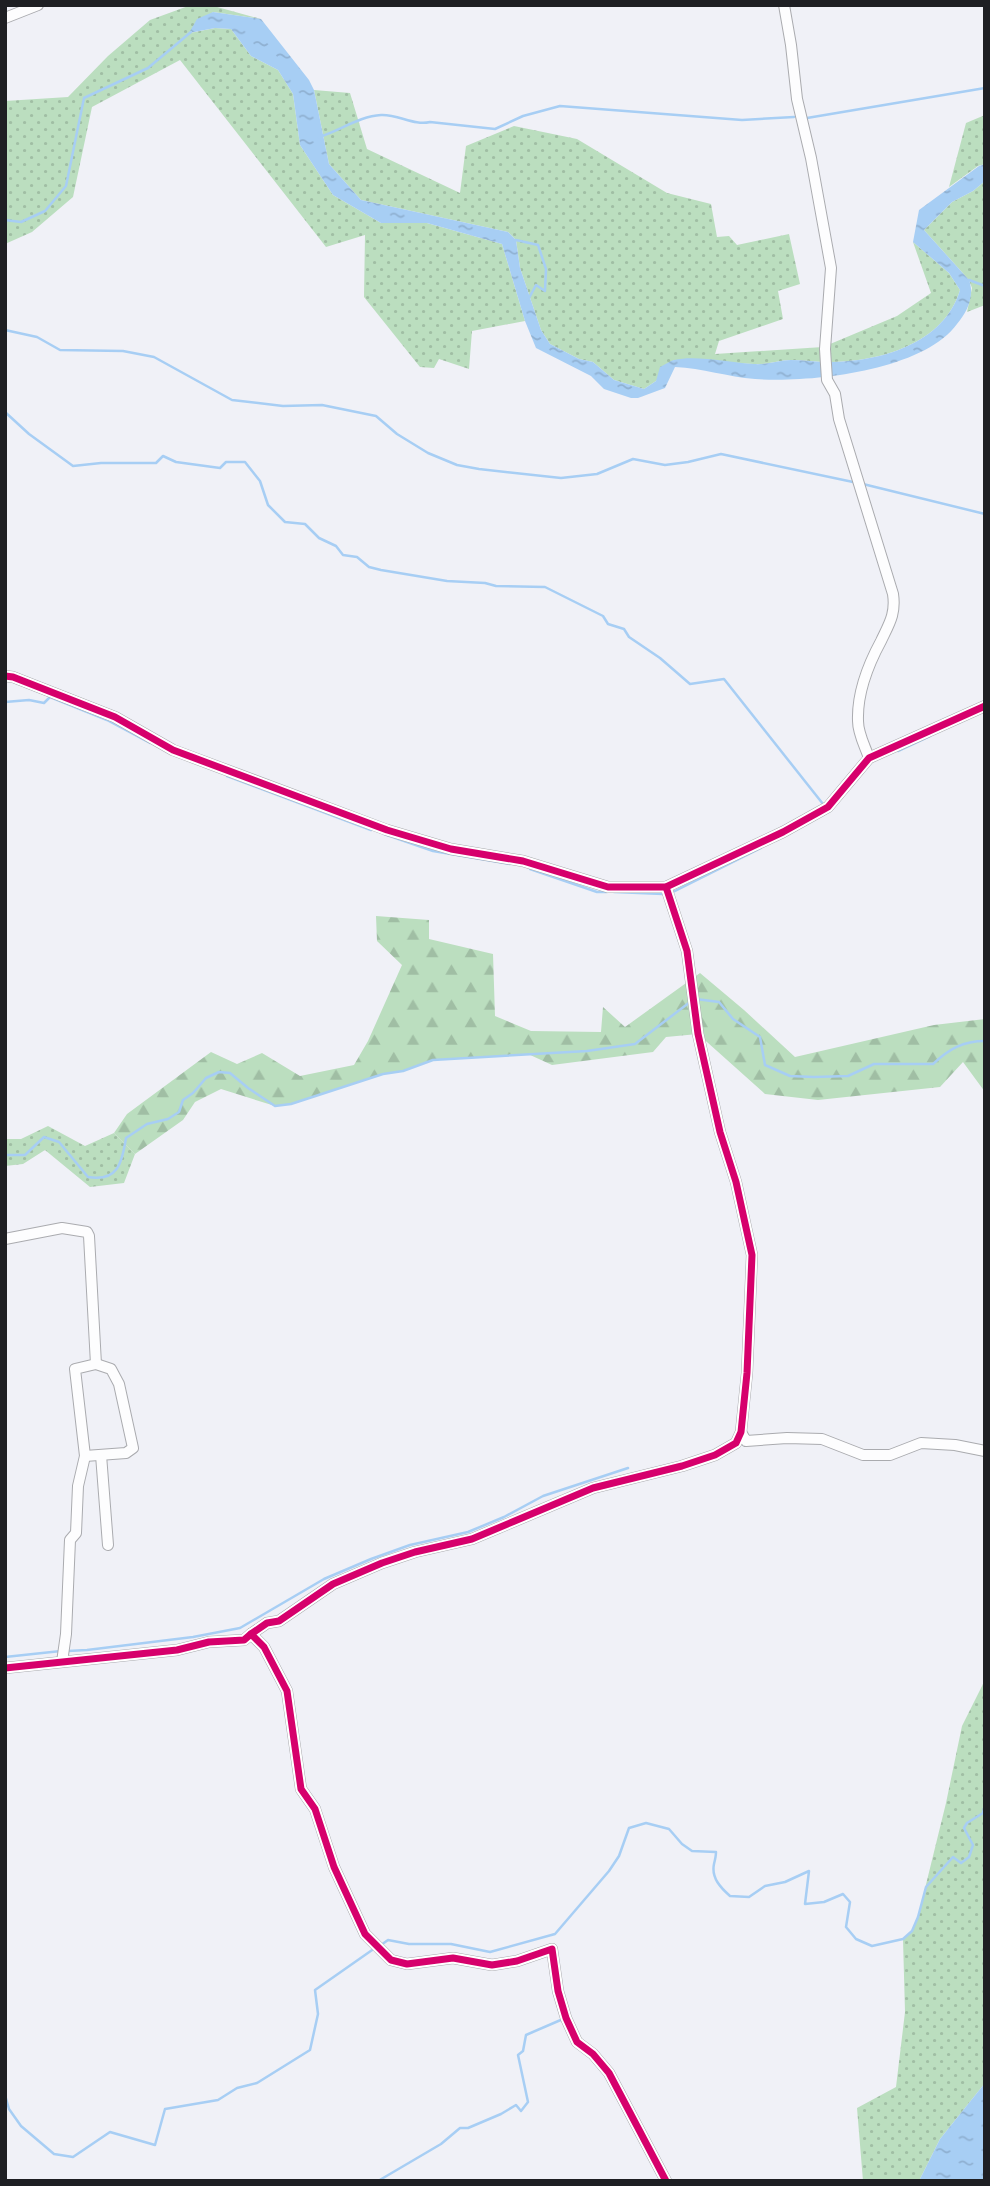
<svg xmlns="http://www.w3.org/2000/svg" width="990" height="2186" font-family="'Zilla Slab',serif">
<style>
.grass{fill:url(#grass-dots)}
.forest{fill:url(#forest-firs)}
.water{fill:url(#water-ripples)}
.lines{fill:none;stroke-linecap:round;stroke-linejoin:round}
.stream{stroke:#a7cef4;stroke-width:2.5}
.minor-casing{stroke:#aaabaf;stroke-width:12}
.minor{stroke:#fdfdfe;stroke-width:10}
.cycleway-casing{stroke:#fff;stroke-width:11}
.cycleway{stroke:#d6006c;stroke-width:7}
</style>
<defs>
<pattern id="grass-dots" width="8" height="8" patternUnits="userSpaceOnUse" patternTransform="scale(1.75)"><rect width="8" height="8" fill="#bbdebf"/><path d="M2 2h.1M6 6h.1" fill="none" stroke="#a0bea4" stroke-width="1.8" stroke-linecap="round"/></pattern>
<pattern id="forest-firs" width="22" height="20" patternUnits="userSpaceOnUse" patternTransform="scale(1.75)"><rect width="22" height="20" fill="#bbdebf"/><path d="M5 1l3.5 6h-7zM16 11l3.5 6h-7z" fill="#a0bea4"/></pattern>
<pattern id="water-ripples" width="26" height="14" patternUnits="userSpaceOnUse" patternTransform="scale(1.75)"><rect width="26" height="14" fill="#a7cef4"/><path d="M2 4q2-2 4 0t4 0M15 11q2-2 4 0t4 0" fill="none" stroke="#8fb0d1"/></pattern>
</defs>
<rect width="100%" height="100%" fill="#f0f1f7"/>
<!-- grass -->
<g class="grass">
<path d="M191,5H210L261,19L213,12L190,33L215,28L231,29L251,56L278,70L293,94L300,145L333,195L381,223H427L502,244L525,321L472,331L469,369L439,359L434,368L420,367L364,297L365,235L326,247L180,60L92,107L73,197L32,232L5,244V101L68,97L108,56L150,20Z"/>
<path d="M314,90L350,93L367,149L460,193L466,146L514,126L577,139L667,193L711,204L717,237L729,236L737,245L789,234L800,284L778,291L783,319L719,341L715,354L823,347L897,316L931,293L913,242L949,273L960,290C944,344 879,362 829,362C816,362 804,360 791,360C779,360 766,365 754,364C727,363 701,360 674,360L656,381L644,389L614,380L593,362L579,359L550,344L541,330L520,268L516,240L508,232L361,200L329,164Z"/>
<path d="M985,115V164L978,166L949,187L966,123Z"/>
<path d="M985,181V305L967,312L972,288L969,280L924,230L952,202L973,191Z"/>
<path d="M48,1126L85,1146L114,1133L135,1154L124,1183L90,1187L45,1150L23,1164L5,1166V1139H21Z"/>
<path d="M985,1680V2083L940,2139L919,2181H863L857,2108L896,2087L905,2012L903,1939L912,1931L918,1917L946,1803L962,1726Z"/>
</g>
<!-- forest -->
<path class="forest" d="M376,916L429,920V939L493,954L495,1016L531,1031L601,1032L603,1007L625,1027L700,973L744,1010L795,1057L934,1025L985,1019V1092L963,1062L940,1087L818,1100L765,1094L698,1034L666,1037L653,1052L552,1065L528,1054L433,1060L403,1071L383,1074L291,1104L275,1106L221,1089L195,1102L183,1120L135,1154L114,1133L127,1114L211,1052L237,1064L262,1053L300,1076L354,1065L368,1041L402,965L377,941Z"/>
<!-- water -->
<g class="water">
<path d="M213,12L261,19L309,80L314,90L329,164L361,200L508,232L516,240L520,268L541,330L550,344L579,359L593,362L614,380L644,389L656,381L660,367C664,365 670,361 674,360C697,355 731,363 754,364C767,365 779,360 791,360C804,360 816,362 829,362C879,362 944,344 960,290L949,273L913,242L919,210L979,166L985,164V181L973,191L952,202L924,230L969,280C975,296 967,312 957,324C923,371 810,383 755,379C728,377 702,368 675,367L665,388L638,398H631L604,389L591,376L536,348L525,321L502,244L427,223H381L333,195L300,145L293,94L278,70L251,56L231,29L215,28L189,33L197,19Z"/>
<path d="M985,2083V2181H919L940,2139Z"/>
</g>
<g class="lines">
<!-- stream -->
<g class="stream">
<path d="M984,5L985,7"/>
<path d="M807,118L985,88"/>
<path d="M319,137C339,131 360,116 381,115C398,114 414,126 430,122L495,129L523,116L560,106L742,120L794,117"/>
<path d="M5,220L21,222L45,211L66,186L84,98L148,68L191,32"/>
<path d="M516,240L538,245L546,269L545,291L536,285L528,300"/>
<path d="M967,282L969,280L985,286"/>
<path d="M5,330L37,337L60,350L123,351L154,357L232,400L283,406L322,405L376,416L397,434L428,453L457,465L479,469L561,478L597,474L633,459L665,465L688,462L721,454L853,482"/>
<path d="M5,412L29,434L73,466L101,463H156L163,456L176,462L220,468L226,462H245L260,481L268,505L285,522L305,524L319,538L336,546L343,555L357,557L369,567L381,570L447,581L485,583L496,586L545,587L603,616L608,624L624,629L629,637L660,658L690,684L724,679L823,804"/>
<path d="M863,484L985,514"/>
<path d="M5,702L29,700L44,703L50,697L107,720L150,743"/>
<path d="M898,751L930,736"/>
<path d="M227,776L371,830"/>
<path d="M384,834L433,851L510,864"/>
<path d="M530,869L597,892H607"/>
<path d="M614,892L663,894"/>
<path d="M673,892L761,848"/>
<path d="M696,999L719,1002L733,1019L760,1037L765,1065L790,1076L814,1077L848,1076L874,1064H933C949,1049 963,1041 985,1041"/>
<path d="M5,1155H25L44,1137L59,1142L88,1177C118,1182 122,1163 126,1138L147,1124L168,1119L179,1112L183,1100L193,1093L206,1078L219,1072L230,1073L248,1088L275,1106L291,1104L383,1074L403,1071L433,1060L587,1051L635,1044L690,1002"/>
<path d="M68,1651L87,1650L193,1637L240,1628L324,1579L371,1559L410,1545L468,1532L504,1517L543,1496L628,1468"/>
<path d="M5,1657L61,1651"/>
<path d="M381,1945L388,1940L409,1944H451L490,1952L555,1934L609,1871L619,1856L629,1828L646,1823L669,1829L682,1844L692,1851L716,1852C716,1856 715,1860 714,1864C711,1878 721,1888 730,1896L749,1897L765,1886L785,1882L809,1871L805,1904L824,1902L843,1894L850,1902L846,1927L856,1939L872,1946L903,1939L912,1931L918,1917L926,1887L953,1857L961,1863L969,1857L973,1845L964,1828L967,1823L983,1813L985,1804"/>
<path d="M5,2095L9,2109L21,2126L54,2154L73,2157L110,2132L155,2145L165,2109L218,2100L237,2088L257,2083L310,2050L318,2014L315,1990L375,1948"/>
<path d="M378,2181L441,2144L460,2128H468L501,2114L516,2105L521,2111L528,2102L518,2055L523,2051L526,2035L563,2019"/>
</g>
<!-- minor casing -->
<g class="minor-casing">
<g id="minor">
<path d="M784,5L791,45L797,99L811,158L831,268L825,349L827,380L835,394L839,419L893,594C896,614 889,624 881,641C868,665 857,694 858,721C858,734 865,746 869,758"/>
<path d="M5,18L38,5"/>
<path d="M5,676L13,677L115,717L173,750L387,830L451,849L523,861L608,887H666L783,832L828,807L869,758L985,706"/>
<path d="M5,1239L62,1228L87,1232L89,1236L96,1364L75,1369L85,1456L78,1486L76,1533L70,1540L66,1634L62,1662"/>
<path d="M741,1432L746,1441L787,1438L822,1439L863,1455H890L921,1443L955,1445L985,1451"/>
<path d="M101,1455L108,1545"/>
<path d="M85,1456L126,1453L133,1448L119,1384L111,1369L96,1364"/>
<path d="M251,1634L267,1623L279,1621L333,1584L382,1563L415,1552L472,1539L593,1488L682,1466L715,1455L736,1443L741,1432L747,1373L752,1255L736,1182L720,1132L698,1034L687,951L666,887"/>
<path d="M5,1668L177,1650L209,1642L244,1640L251,1634L264,1647L287,1691L301,1789L315,1809L334,1867L365,1934L391,1960L407,1964L453,1958L492,1965L517,1961L552,1949L558,1991L566,2018L577,2042L593,2054L609,2073L666,2181"/>
</g>
</g>
<!-- minor -->
<use href="#minor" class="minor"/>
<!-- cycleway casing -->
<g class="cycleway-casing">
<g id="cycleway">
<path d="M5,676L13,677L115,717L173,750L387,830L451,849L523,861L608,887H666L783,832L828,807L869,758L985,706"/>
<path d="M251,1634L267,1623L279,1621L333,1584L382,1563L415,1552L472,1539L593,1488L682,1466L715,1455L736,1443L741,1432L747,1373L752,1255L736,1182L720,1132L698,1034L687,951L666,887"/>
<path d="M5,1668L177,1650L209,1642L244,1640L251,1634L264,1647L287,1691L301,1789L315,1809L334,1867L365,1934L391,1960L407,1964L453,1958L492,1965L517,1961L552,1949L558,1991L566,2018L577,2042L593,2054L609,2073L666,2181"/>
</g>
</g>
<!-- cycleway -->
<use href="#cycleway" class="cycleway"/>
</g>
<!-- border -->
<rect width="990" height="2186" fill="none" stroke="#1e1f23" stroke-width="14"/>
</svg>
